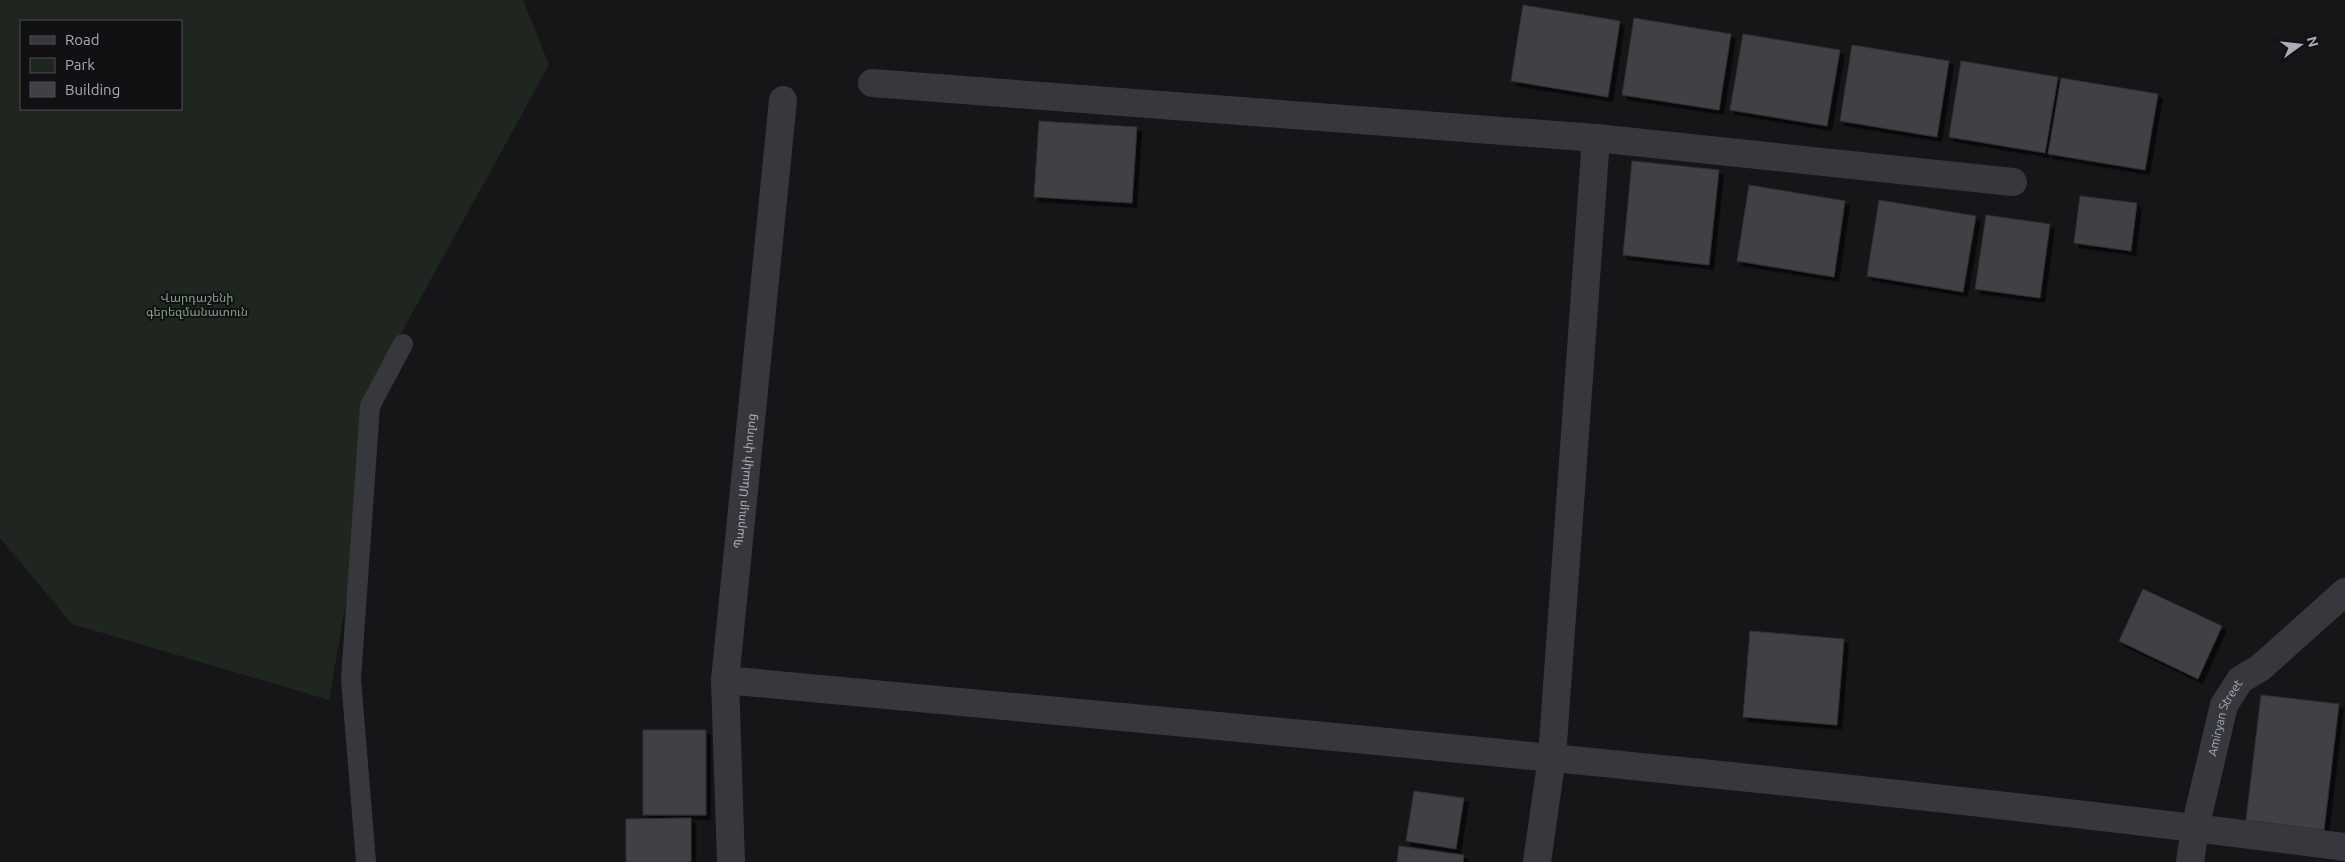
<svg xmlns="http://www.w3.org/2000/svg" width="2345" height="862" font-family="Ubuntu,'Noto Sans Armenian',sans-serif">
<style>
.green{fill:#1e261f;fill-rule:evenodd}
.building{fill:#404145;stroke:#303034;filter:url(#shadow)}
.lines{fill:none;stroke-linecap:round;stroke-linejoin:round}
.service{stroke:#37383d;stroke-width:20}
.minor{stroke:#37383d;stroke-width:28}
.labels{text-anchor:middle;stroke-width:4;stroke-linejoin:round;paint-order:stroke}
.park-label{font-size:12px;fill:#7fa381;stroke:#111113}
.street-label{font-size:12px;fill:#a8adb8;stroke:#111113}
</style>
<defs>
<filter id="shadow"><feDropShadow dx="4.5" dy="4.5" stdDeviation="0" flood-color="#0009"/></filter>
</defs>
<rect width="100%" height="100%" fill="#161618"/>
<!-- green -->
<path class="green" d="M0,0H523L549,65L388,357L329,700L72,624L0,538ZM21,21H181V109H21Z"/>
<!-- building -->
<g class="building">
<path d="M1523,5L1620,21L1608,97L1511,81Z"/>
<path d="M1634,18L1731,34L1719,110L1622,95Z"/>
<path d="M1743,34L1840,50L1827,126L1730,110Z"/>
<path d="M1852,45L1949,61L1937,137L1840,121Z"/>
<path d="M1961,61L2058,77L2045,153L1949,137Z"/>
<path d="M2061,78L2158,94L2145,170L2048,154Z"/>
<path d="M1039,121L1137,127L1132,203L1034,197Z"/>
<path d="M1632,161L1719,170L1709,265L1623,255Z"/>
<path d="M1749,185L1845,201L1834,277L1737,261Z"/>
<path d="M2080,196L2137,203L2131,251L2074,243Z"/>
<path d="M1879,200L1976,216L1963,292L1867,276Z"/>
<path d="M1986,215L2050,224L2040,298L1975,289Z"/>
<path d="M2143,589L2222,626L2198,679L2119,641Z"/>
<path d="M1750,631L1844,639L1837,725L1743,717Z"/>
<path d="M2261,695L2339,704L2324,830L2246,820Z"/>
<rect x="643" y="730" width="63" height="85"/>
<path d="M1414,791L1464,798L1456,849L1406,841Z"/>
<path d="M691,818V862H626V819Z"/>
<path d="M1399,846L1464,855L1463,862H1397Z"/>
</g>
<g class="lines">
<!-- service -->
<path class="service" d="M366,862L351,679L370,406L403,344"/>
<!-- minor -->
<g class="minor">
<path d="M872,83L1596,138L2013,182"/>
<path d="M725,680C1266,731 1807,777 2345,847"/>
<path id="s1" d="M731,862L725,680L783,100"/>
<path d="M1537,862L1552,757L1596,138"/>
<path id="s2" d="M2190,862L2195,828L2224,705L2240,680L2260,668L2345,592"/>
</g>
</g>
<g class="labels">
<!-- park labels -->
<g class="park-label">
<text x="197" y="302">Վարդաշենի<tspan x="197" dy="14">գերեզմանատուն</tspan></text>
</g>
<!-- street labels -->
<g class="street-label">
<text dy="4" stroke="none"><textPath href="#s1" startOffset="382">Պարույր Սևակի փողոց</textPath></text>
<text dy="4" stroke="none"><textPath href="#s2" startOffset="149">Amiryan Street</textPath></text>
</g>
</g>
<!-- legend -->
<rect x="20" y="20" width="162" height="90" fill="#111113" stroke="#4d4f55"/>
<rect x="30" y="36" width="25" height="8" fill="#37383d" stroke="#4d4f55"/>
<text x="65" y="45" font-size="15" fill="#a8adb8">Road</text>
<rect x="30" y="58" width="25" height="15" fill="#1e261f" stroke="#4d4f55"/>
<text x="65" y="70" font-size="15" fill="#a8adb8">Park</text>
<rect x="30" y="82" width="25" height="15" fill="#404145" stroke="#4d4f55"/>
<text x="65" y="95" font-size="15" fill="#a8adb8">Building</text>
<!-- north arrow -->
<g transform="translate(2300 45) rotate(75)" stroke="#111113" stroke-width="4" paint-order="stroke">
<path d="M0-4L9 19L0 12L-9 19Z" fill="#a8adb8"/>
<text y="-8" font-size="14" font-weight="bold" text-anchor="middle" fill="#a8adb8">N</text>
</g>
</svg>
